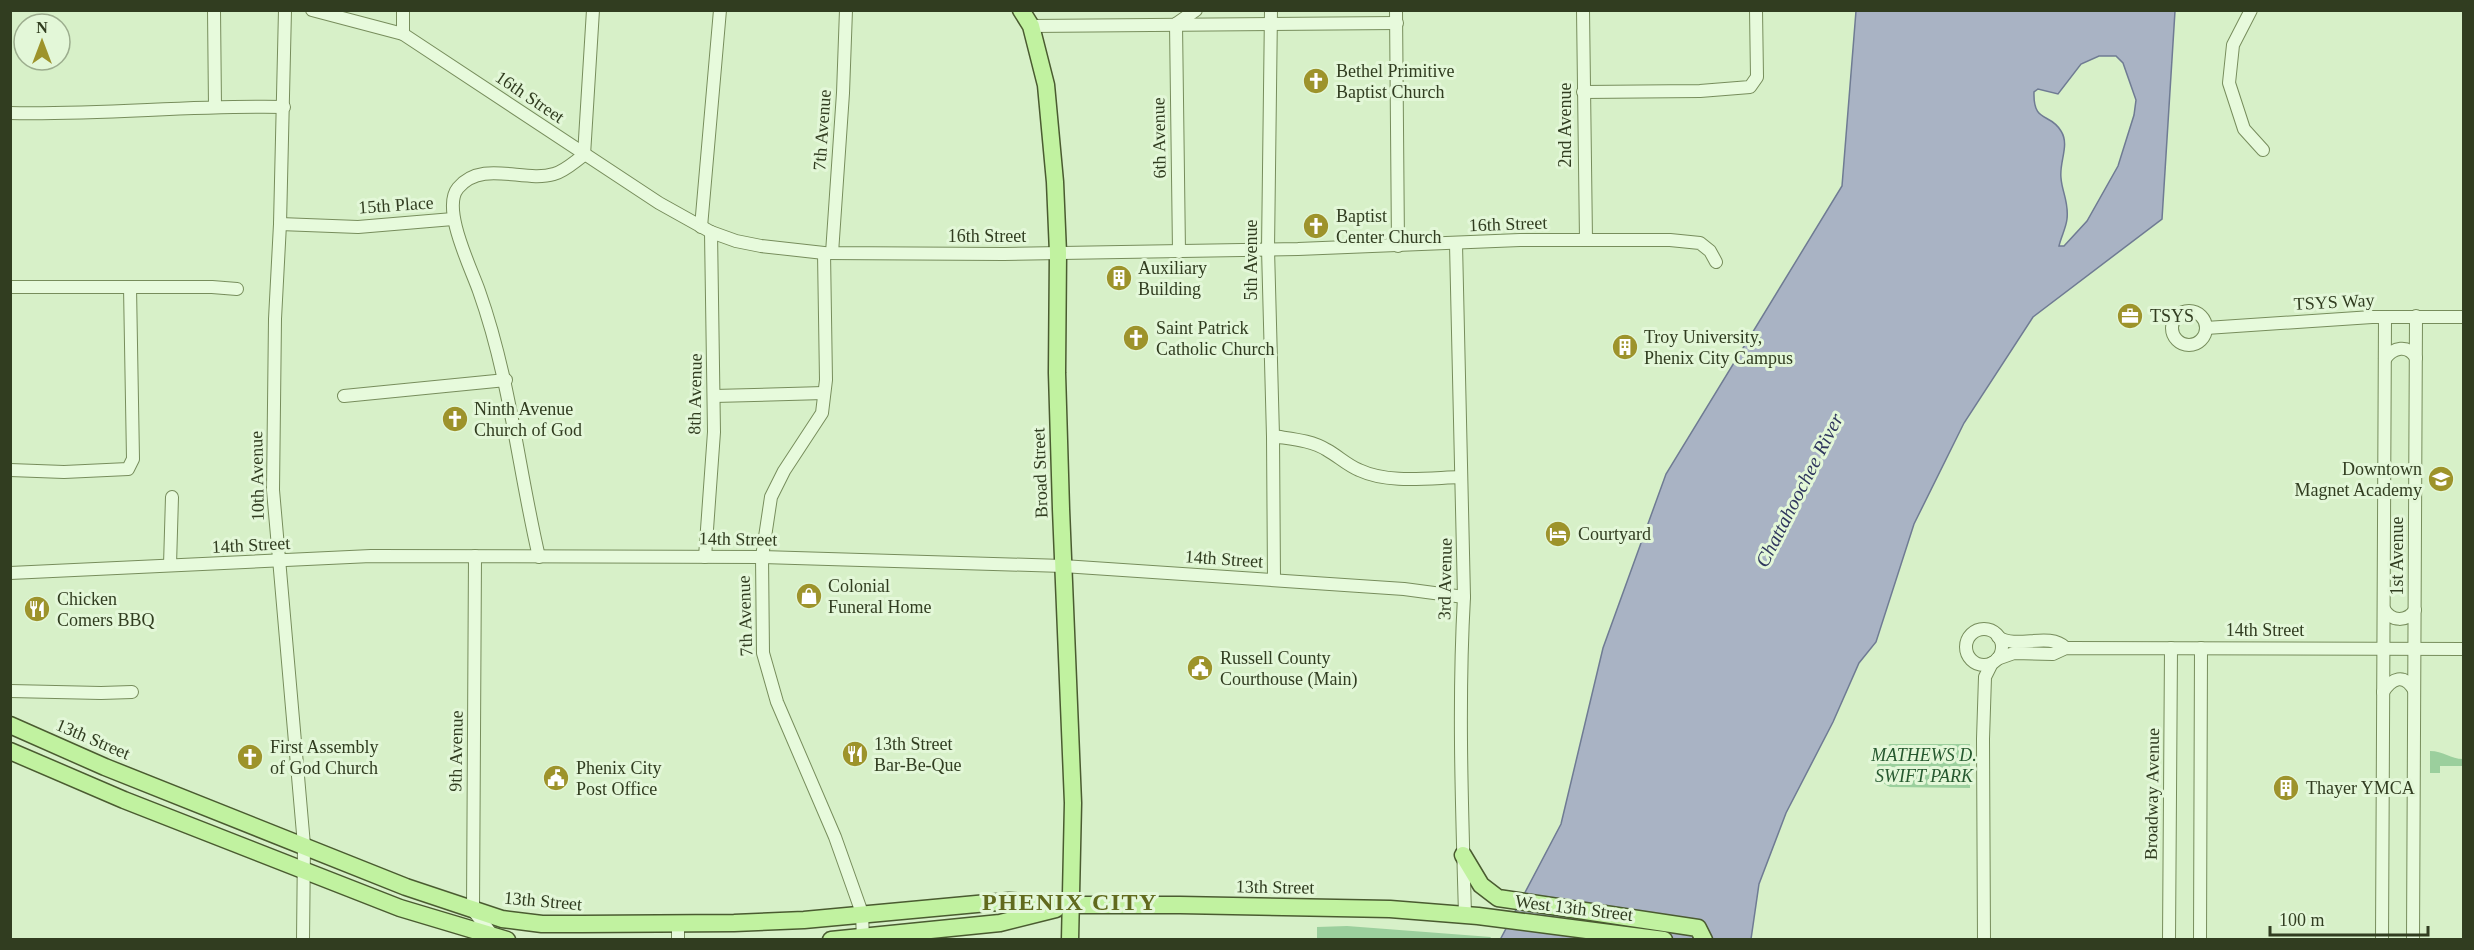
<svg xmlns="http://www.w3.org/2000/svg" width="2474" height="950" font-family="Georgia,serif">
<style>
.green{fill:#9bcf9d}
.water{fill:#a9b3c4;stroke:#6f7b93;stroke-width:1.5;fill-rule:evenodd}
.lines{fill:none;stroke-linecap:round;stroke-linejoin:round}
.minor-casing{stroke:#778d5c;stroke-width:14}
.major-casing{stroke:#4a5b30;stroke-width:19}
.minor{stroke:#e7fadc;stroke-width:12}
.major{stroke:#c1f2a0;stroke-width:16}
.labels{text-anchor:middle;stroke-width:6;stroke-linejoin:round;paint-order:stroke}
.poi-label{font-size:18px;fill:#313d20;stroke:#e3f7d8;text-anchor:start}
.street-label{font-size:18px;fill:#313d20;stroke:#e3f7d8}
.park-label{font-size:18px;font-style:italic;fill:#26592f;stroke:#e3f7d8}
.water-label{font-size:20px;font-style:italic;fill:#2f365d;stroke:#e3f7d8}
.district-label{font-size:24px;font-weight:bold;letter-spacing:1.5px;fill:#616a1e;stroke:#e3f7d8}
</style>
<rect width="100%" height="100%" fill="#d7f0c8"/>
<!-- green -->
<g class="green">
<path d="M1890,744H1970V788L1890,787C1872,780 1874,752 1890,744Z"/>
<path d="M2430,751C2443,751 2451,759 2463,759V766H2440V773H2430Z"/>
<path d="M1347,926L1491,937L1489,940L1317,939V927Z"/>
</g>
<!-- water -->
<path class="water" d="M1856,11H2175L2162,219L2033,317L1964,423L1914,524L1876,642L1859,663L1833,722L1786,813L1759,884L1751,939L1500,940L1561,824L1603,648L1666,474L1842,186ZM2099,56H2116L2123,63L2136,100L2134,115L2118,166L2087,221L2064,246H2059C2061,237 2066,228 2067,219C2069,202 2062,192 2061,178C2059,162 2070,145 2061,131C2050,112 2033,124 2034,92L2038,89L2058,94L2081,64Z"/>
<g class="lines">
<!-- minor casing -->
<g class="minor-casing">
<g id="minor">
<path d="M214,10L215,107"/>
<path d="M285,10L280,224L275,319L273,490L304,845L303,940"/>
<path d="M312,10L403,34L659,203L711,232L736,241L761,246L824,253L1004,254L1298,249L1520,240H1670L1700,243L1710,251L1716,262"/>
<path d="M403,10V34"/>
<path d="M1271,10L1268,249L1273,436L1274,580"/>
<path d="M1396,10L1398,246"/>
<path d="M1583,10L1586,240"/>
<path d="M2251,10L2233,45L2229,83L2244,129L2263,150"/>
<path d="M1176,24L1179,252"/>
<path d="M1176,24L1196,10"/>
<path d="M1031,26L1397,23"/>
<path d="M1583,92L1700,91L1750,87L1757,77L1756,10"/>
<path d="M10,113C102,115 193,105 284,107"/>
<path d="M280,224L358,227L453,219"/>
<path d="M701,227L720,10"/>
<path d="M1456,244L1464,597C1458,703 1462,809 1465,914"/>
<path d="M824,253L826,380L822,413L784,471L771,497L762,557L763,653L777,702L835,837L862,913L863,940"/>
<path d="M832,253L843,93L846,10"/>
<path d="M10,287H212L237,289"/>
<circle cx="2189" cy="328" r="17"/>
<path d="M2206,328L2372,317H2464"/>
<path d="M2385,359C2393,347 2408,344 2416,358"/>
<path d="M344,396L506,380"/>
<path d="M714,396L824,393"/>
<path d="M1273,436C1291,439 1311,440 1327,450C1338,456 1347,465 1359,470C1389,484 1428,478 1461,477"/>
<path d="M10,470L64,472L128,469L133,459L130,287"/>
<path d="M475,556L473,910L493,936"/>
<path d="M539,557C518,467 510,378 479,291C471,268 441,208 458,188C482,159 524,183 554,174C565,171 574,162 584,155L593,10"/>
<path d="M705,557L714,432L711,232"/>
<path d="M170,565L172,497"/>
<path d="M10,573L371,556L762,557L1063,566L1404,589L1464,597"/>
<path d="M2384,609C2391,622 2407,622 2415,610"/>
<circle cx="1984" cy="647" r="18"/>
<path d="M1998,637C2018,650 2048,631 2066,648"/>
<path d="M1997,659L2014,653L2053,654L2066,648L2464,649"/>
<path d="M10,691L101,693L132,692"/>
<path d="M2383,692C2392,678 2404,673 2414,690"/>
<path d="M678,924V940"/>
<path d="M1984,940L1983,739L1985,677L1992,663"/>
<path d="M2169,940L2171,648"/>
<path d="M2200,940L2201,648"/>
<path d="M2382,940L2385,317"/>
<path d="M2413,940L2416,316"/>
</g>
</g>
<!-- major casing -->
<g class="major-casing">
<g id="major">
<path d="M1021,10L1031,26L1046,85L1055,182L1058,253L1057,373L1061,509L1073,803L1070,940"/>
<path d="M10,725L105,767L406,887L502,919L542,924H582L734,923L804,920L1009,901L1071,905H1180L1390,909L1478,916L1664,940"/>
<path d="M10,751L124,800L400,908L507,940"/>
<path d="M1463,855L1481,885L1498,898L1698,928L1704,940"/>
<path d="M831,940L1000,923L1056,909"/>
</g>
</g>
<!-- minor -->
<use href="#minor" class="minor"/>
<!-- major -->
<use href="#major" class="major"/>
</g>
<!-- icons -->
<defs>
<g id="church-disc" transform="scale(1.35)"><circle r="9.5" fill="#9d932b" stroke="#e3f7d8"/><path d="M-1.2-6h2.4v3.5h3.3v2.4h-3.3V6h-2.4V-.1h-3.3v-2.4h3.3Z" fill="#fff"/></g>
<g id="building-disc" transform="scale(1.35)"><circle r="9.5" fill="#9d932b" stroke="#e3f7d8"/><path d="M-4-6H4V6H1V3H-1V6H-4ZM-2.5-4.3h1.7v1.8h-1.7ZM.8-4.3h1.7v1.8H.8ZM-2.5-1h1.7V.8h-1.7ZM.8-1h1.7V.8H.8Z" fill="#fff"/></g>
<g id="office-disc" transform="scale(1.35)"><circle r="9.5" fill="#9d932b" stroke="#e3f7d8"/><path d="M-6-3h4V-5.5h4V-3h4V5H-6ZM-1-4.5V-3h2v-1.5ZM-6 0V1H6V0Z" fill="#fff"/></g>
<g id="school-disc" transform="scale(1.35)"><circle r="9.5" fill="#9d932b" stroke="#e3f7d8"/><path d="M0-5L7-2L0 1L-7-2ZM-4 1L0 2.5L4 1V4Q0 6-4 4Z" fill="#fff"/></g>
<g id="hotel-disc" transform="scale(1.35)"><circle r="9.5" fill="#9d932b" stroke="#e3f7d8"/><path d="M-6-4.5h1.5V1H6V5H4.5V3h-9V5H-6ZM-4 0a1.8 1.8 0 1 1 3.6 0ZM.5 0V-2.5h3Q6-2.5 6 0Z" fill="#fff"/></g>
<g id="shop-disc" transform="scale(1.35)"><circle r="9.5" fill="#9d932b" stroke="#e3f7d8"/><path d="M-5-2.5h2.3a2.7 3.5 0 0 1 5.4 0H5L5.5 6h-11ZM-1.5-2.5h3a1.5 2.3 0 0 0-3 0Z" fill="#fff"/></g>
<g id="restaurant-disc" transform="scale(1.35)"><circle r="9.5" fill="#9d932b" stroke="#e3f7d8"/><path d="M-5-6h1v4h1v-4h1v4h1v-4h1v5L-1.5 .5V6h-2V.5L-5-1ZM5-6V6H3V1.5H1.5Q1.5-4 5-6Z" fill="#fff"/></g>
<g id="civic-disc" transform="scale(1.35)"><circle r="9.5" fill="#9d932b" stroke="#e3f7d8"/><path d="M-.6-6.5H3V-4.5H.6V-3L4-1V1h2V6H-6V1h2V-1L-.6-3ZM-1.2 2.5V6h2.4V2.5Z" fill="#fff"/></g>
</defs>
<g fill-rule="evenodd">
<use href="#church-disc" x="1316" y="81"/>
<use href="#church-disc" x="1316" y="226"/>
<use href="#building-disc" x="1119" y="278"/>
<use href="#office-disc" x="2130" y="316"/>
<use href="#church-disc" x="1136" y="338"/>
<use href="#building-disc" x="1625" y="347"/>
<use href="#church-disc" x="455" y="419"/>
<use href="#school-disc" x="2441" y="479"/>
<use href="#hotel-disc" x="1558" y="534"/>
<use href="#shop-disc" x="809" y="596"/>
<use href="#restaurant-disc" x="37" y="609"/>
<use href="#civic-disc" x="1200" y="668"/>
<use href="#restaurant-disc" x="855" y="754"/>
<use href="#church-disc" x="250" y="757"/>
<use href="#civic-disc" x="556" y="778"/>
<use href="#building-disc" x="2286" y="788"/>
</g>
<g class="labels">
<!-- poi labels -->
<g class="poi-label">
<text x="1336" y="77">Bethel Primitive<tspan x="1336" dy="21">Baptist Church</tspan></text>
<text x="1336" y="222">Baptist<tspan x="1336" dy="21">Center Church</tspan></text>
<text x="1138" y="274">Auxiliary<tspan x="1138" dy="21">Building</tspan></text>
<text x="2150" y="322">TSYS</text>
<text x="1156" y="334">Saint Patrick<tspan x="1156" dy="21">Catholic Church</tspan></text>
<text x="1644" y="343">Troy University,<tspan x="1644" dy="21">Phenix City Campus</tspan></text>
<text x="474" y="415">Ninth Avenue<tspan x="474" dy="21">Church of God</tspan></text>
<text x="2422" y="475" text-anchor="end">Downtown<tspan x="2422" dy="21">Magnet Academy</tspan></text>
<text x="1578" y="540">Courtyard</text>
<text x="828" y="592">Colonial<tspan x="828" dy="21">Funeral Home</tspan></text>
<text x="57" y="605">Chicken<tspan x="57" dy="21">Comers BBQ</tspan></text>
<text x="1220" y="664">Russell County<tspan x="1220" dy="21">Courthouse (Main)</tspan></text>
<text x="874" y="750">13th Street<tspan x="874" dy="21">Bar-Be-Que</tspan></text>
<text x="270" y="753">First Assembly<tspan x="270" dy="21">of God Church</tspan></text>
<text x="576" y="774">Phenix City<tspan x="576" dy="21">Post Office</tspan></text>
<text x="2306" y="794">Thayer YMCA</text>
</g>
<!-- street labels -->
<g class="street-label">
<text transform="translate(530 97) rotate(34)" y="6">16th Street</text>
<text transform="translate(1565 125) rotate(-90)" y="6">2nd Avenue</text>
<text transform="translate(822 130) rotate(-86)" y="6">7th Avenue</text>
<text transform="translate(1159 138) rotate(-91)" y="6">6th Avenue</text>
<text transform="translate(396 205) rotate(-4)" y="6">15th Place</text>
<text transform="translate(1508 224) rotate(-2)" y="6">16th Street</text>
<text x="987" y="242">16th Street</text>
<text transform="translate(1251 260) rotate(-90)" y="6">5th Avenue</text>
<text transform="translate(2334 302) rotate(-3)" y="6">TSYS Way</text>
<text transform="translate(695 394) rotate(-89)" y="6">8th Avenue</text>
<text transform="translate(1040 473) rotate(-92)" y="6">Broad Street</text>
<text transform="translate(257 476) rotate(-91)" y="6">10th Avenue</text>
<text transform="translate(738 539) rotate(1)" y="6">14th Street</text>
<text transform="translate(251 545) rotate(-3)" y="6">14th Street</text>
<text transform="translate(2397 556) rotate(-90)" y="6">1st Avenue</text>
<text transform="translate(1224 559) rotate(4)" y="6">14th Street</text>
<text transform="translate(1445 579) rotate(-89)" y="6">3rd Avenue</text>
<text transform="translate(745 616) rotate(-92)" y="6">7th Avenue</text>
<text x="2265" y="636">14th Street</text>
<text transform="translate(93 739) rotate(23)" y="6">13th Street</text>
<text transform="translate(456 751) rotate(-89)" y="6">9th Avenue</text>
<text transform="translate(2152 794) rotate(-89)" y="6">Broadway Avenue</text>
<text transform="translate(1275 887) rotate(1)" y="6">13th Street</text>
<text transform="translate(543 901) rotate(5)" y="6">13th Street</text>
<text transform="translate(1574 908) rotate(7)" y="6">West 13th Street</text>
</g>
<!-- park labels -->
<g class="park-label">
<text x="1924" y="761">MATHEWS D.<tspan x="1924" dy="21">SWIFT PARK</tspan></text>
</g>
<!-- water labels -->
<g class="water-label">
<text transform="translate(1799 490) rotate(-63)" y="7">Chattahoochee River</text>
</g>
<!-- district labels -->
<g class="district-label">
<text x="1070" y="910">PHENIX CITY</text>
</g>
</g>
<!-- border -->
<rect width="2474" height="950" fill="none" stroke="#313d20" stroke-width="24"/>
<!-- north arrow -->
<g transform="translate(42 42)"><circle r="28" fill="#e3f7d8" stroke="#9cad8e" stroke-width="1.5"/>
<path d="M0-4.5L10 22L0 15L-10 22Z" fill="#9d932b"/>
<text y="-9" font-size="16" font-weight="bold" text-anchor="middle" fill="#313d20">N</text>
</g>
<!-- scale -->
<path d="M2270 926v9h158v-9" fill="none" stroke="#313d20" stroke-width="3"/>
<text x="2279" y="926" font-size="18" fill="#313d20" stroke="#e3f7d8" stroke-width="4.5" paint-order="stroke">100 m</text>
</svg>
